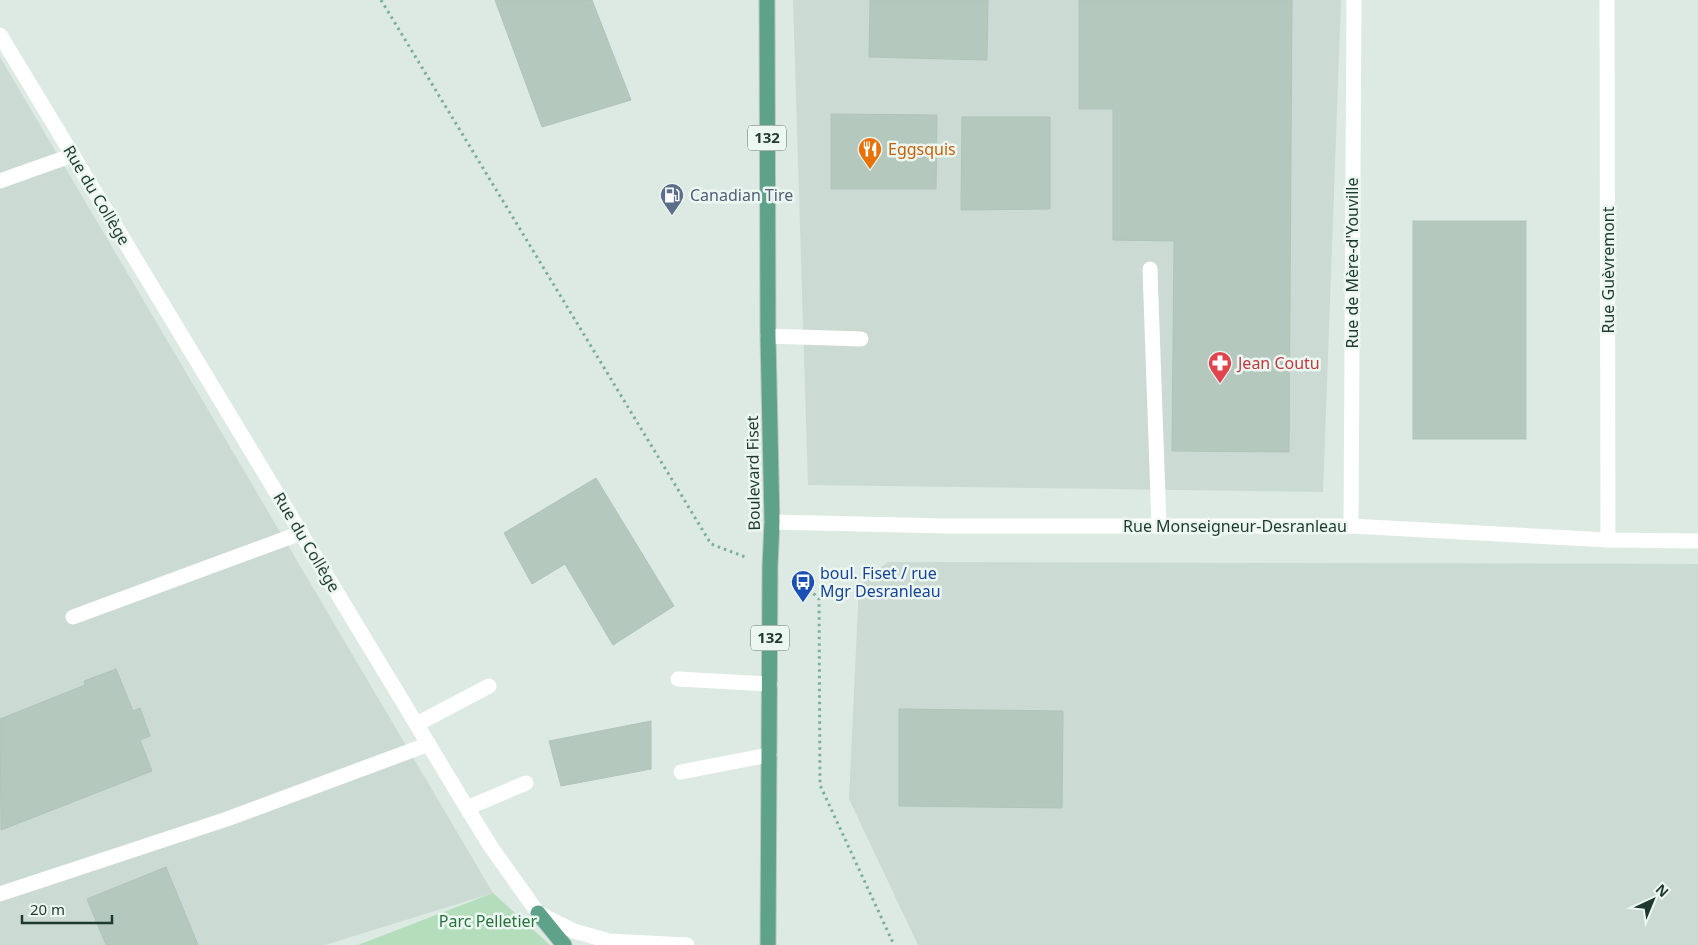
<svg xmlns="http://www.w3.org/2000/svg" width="1698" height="945" font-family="'Noto Sans',sans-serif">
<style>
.built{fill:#cbdad2}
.green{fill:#b4ddbb}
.building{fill:#b5c8be;stroke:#afc4b9}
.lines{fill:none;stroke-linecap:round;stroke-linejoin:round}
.major-casing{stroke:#bcc4c1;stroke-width:17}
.path{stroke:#7baf9a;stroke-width:3;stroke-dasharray:2.5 4;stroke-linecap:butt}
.minor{stroke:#fff;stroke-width:15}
.major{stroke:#5ea28a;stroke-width:15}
.labels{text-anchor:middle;stroke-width:5;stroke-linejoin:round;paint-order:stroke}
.shield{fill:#edf7f1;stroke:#5c736a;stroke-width:1}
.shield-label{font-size:15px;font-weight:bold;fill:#1e3a30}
.food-label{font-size:16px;fill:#c56008;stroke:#edf7f1;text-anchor:start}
.street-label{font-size:16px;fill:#1e3a30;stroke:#edf7f1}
.service-label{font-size:16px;fill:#4e5e75;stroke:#edf7f1;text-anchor:start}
.health-label{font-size:16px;fill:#be3a42;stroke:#edf7f1;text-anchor:start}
.transit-label{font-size:16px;fill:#164399;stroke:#edf7f1;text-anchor:start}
.park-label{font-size:16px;fill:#26723c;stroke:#edf7f1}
</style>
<rect width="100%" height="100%" fill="#ddeae3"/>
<!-- built -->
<g class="built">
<path d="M793,0H1341L1323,492L808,485Z"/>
<path d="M0,57L493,893L325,945H0Z"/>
<path d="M888,562L1698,564V945H918L849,799L859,585Z"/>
</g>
<!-- green -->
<path class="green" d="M493,893L550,945H358Z"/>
<!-- building -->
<g class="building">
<path d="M495,0H592L631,100L542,127Z"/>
<path d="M870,0H988L987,60L869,57Z"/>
<path d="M1079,0H1292L1289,452L1172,451L1174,241L1113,240V109H1079Z"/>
<path d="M831,114L937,115L936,189H831Z"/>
<path d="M962,117H1050V209L961,210Z"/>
<rect x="1413" y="221" width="113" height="218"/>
<path d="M596,478L674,606L613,645L565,564L532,584L504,533Z"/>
<path d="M116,669L133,711L140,708L150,736L140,740L152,771L1,830L0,719L85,685L84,681Z"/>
<path d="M899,709L1063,711L1062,808L899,806Z"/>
<path d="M651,721V769L561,786L549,741Z"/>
<path d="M166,867L198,945H106L87,899Z"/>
</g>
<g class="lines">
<!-- major casing -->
<g class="major-casing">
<g id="major">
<path d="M767,0L768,336L772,522L770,566L768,945"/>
<path d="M538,913L564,945"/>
</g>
</g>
<!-- path -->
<g class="path">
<path d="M381,0L711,544L748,558"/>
<path d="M793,578L803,583L819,599L820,785L894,945"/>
</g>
<!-- minor -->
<g class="minor">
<path d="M1607,0L1608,540"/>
<path d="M0,35L467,808L491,847L538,913L574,931L609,941L687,945"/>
<path d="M0,181L73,155"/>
<path d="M1150,269L1159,526"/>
<path d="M768,336L861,339"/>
<path d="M772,522L946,526H1351L1608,540L1698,541"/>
<path d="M1351,526L1354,0"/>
<path d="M73,617L301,533"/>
<path d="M678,679L770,684"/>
<path d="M417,724L489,686"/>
<path d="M681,772L769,755"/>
<path d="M467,808L526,783"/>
<path d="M0,894L227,819L429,744"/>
</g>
<!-- major -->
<use href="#major" class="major"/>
</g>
<!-- icons -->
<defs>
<g id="restaurant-pin" transform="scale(1.25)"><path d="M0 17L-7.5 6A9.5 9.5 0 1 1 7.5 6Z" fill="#e8710a" stroke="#edf7f1"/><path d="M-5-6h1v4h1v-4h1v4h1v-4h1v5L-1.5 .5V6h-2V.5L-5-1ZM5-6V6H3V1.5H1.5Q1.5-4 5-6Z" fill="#fff"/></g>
<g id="fuel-pin" transform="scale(1.25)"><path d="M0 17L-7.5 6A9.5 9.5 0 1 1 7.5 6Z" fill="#5c6f8a" stroke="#edf7f1"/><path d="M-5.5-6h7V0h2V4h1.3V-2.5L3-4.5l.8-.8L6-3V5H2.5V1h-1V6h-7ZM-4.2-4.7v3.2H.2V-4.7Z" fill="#fff"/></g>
<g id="pharmacy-pin" transform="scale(1.25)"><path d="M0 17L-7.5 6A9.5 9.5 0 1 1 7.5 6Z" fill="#e0444e" stroke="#edf7f1"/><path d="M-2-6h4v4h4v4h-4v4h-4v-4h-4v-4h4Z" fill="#fff"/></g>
<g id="bus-pin" transform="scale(1.25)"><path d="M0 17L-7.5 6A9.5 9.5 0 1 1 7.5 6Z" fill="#1a4fb4" stroke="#edf7f1"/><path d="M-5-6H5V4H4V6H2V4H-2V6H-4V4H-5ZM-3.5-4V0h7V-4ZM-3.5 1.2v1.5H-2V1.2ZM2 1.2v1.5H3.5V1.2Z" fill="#fff"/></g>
</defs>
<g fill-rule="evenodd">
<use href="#restaurant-pin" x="870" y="149"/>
<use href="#fuel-pin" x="672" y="195"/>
<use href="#pharmacy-pin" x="1220" y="363"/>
<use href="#bus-pin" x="803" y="582"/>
</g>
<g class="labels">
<!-- shield labels -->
<g class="shield">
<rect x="748" y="125.5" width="38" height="25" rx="4"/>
<rect x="751" y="625.5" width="38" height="25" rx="4"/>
</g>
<g class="shield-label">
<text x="767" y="143">132</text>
<text x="770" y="643">132</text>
</g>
<!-- food labels -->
<g class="food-label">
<text x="888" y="155">Eggsquis</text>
</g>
<!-- street labels -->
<g class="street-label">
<text transform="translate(97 195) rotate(59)" y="6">Rue du Collège</text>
<text transform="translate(1352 263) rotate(-90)" y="6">Rue de Mère-d'Youville</text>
<text transform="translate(1608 270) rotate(-90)" y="6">Rue Guèvremont</text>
<text transform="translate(753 473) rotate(-91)" y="6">Boulevard Fiset</text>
<text x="1235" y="532">Rue Monseigneur-Desranleau</text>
<text transform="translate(307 542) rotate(59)" y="6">Rue du Collège</text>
</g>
<!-- service labels -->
<g class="service-label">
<text x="690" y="201">Canadian Tire</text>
</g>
<!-- health labels -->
<g class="health-label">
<text x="1238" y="369">Jean Coutu</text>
</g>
<!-- transit labels -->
<g class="transit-label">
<text x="820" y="579">boul. Fiset / rue<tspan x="820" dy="18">Mgr Desranleau</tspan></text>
</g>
<!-- park labels -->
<g class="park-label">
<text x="488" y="927">Parc Pelletier</text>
</g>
</g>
<!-- north arrow -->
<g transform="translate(1653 900) rotate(44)" stroke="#edf7f1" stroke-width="4" paint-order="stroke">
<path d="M0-4L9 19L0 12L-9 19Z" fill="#1e3a30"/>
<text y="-8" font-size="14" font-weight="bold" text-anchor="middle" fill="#1e3a30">N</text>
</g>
<!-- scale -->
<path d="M22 915v8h90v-8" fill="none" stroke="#1e3a30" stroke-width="2.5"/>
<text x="30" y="915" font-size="15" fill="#1e3a30" stroke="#edf7f1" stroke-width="4" paint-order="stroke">20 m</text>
</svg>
